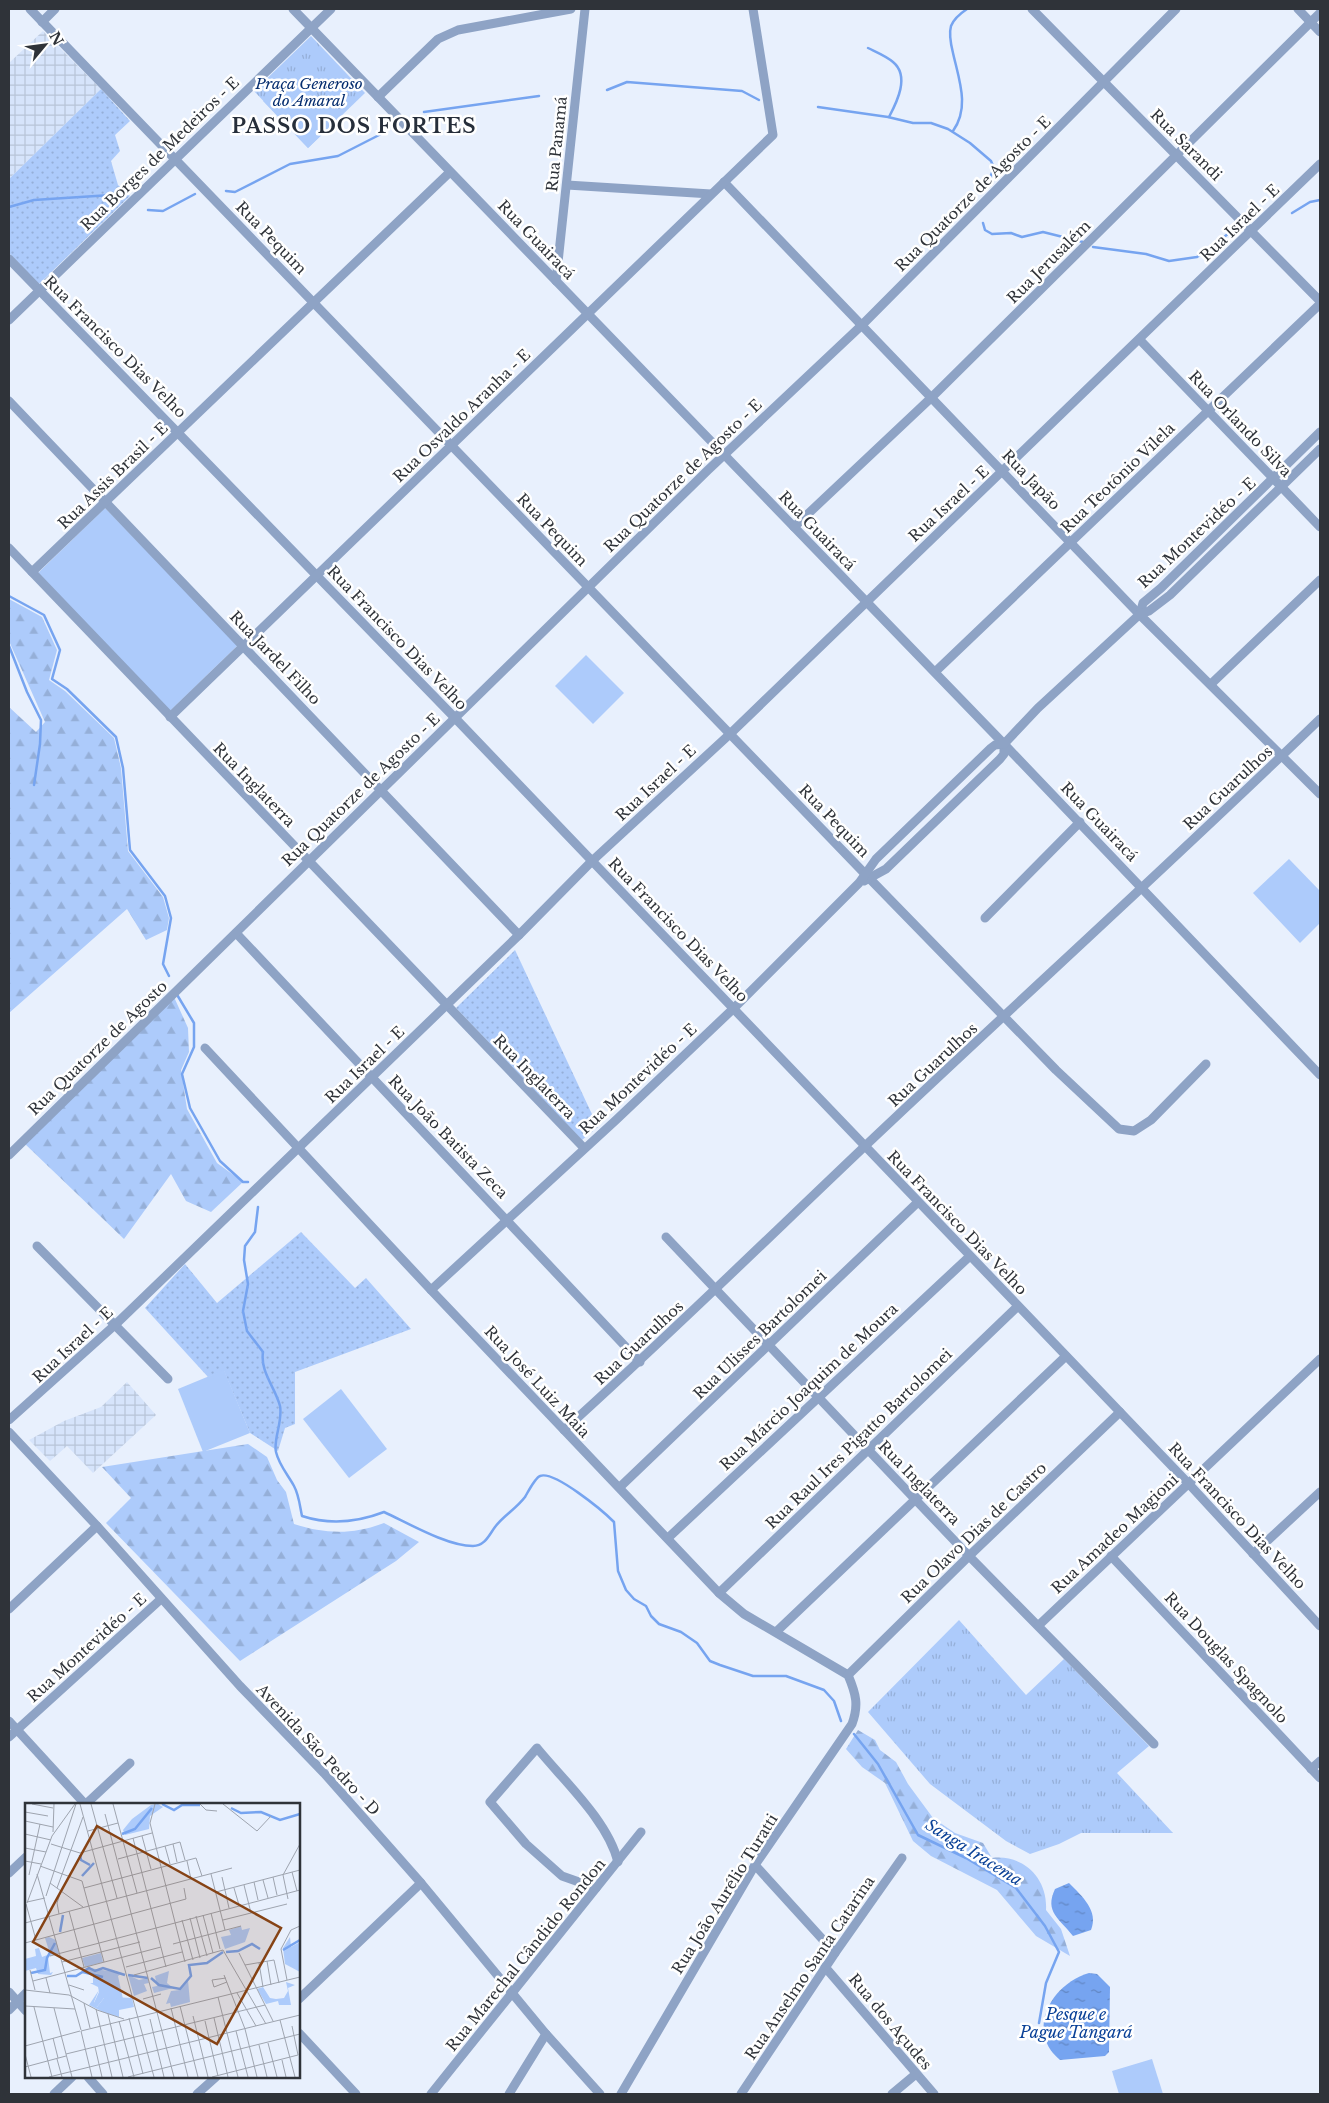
<svg xmlns="http://www.w3.org/2000/svg" width="1329" height="2103" font-family="'Libre Baskerville',serif">
<style>
.industrial{fill:url(#industrial-grid)}
.grass{fill:url(#grass-dots)}
.forest{fill:url(#forest-firs)}
.park{fill:url(#park-tufts)}
.garden{fill:#adcbfb}
.water{fill:url(#water-ripples)}
.lines{fill:none;stroke-linecap:round;stroke-linejoin:round}
.stream{stroke:#76a4f0;stroke-width:2.5}
.minor{stroke:#8ea3c5;stroke-width:9}
.labels{text-anchor:middle;stroke-width:5;stroke-linejoin:round;paint-order:stroke}
.park-label{font-size:15px;font-style:italic;fill:#052d6f;stroke:#fff}
.street-label{font-size:15px;fill:#2f3339;stroke:#fff}
.water-label{font-size:16px;font-style:italic;fill:#0a4197;stroke:#fff}
.district-label{font-size:20px;font-weight:bold;letter-spacing:1px;fill:#262e3a;stroke:#fff}
.inset-river{fill:none;stroke:#76a4f0;stroke-width:2.5}
.inset-road{fill:none;stroke:#9ea4af;stroke-width:1}
.view{fill:#864315;fill-opacity:0.15;stroke:#864315;stroke-width:2.5}
.inset-edge{fill:none;stroke:#2f3339;stroke-width:2.5}
</style>
<defs>
<pattern id="industrial-grid" width="8" height="8" patternUnits="userSpaceOnUse" patternTransform="scale(1.25)"><rect width="8" height="8" fill="#d6e4fb"/><path d="M0 4h8M4 0v8" fill="none" stroke="#b8c4d8"/></pattern>
<pattern id="grass-dots" width="8" height="8" patternUnits="userSpaceOnUse" patternTransform="scale(1.25)"><rect width="8" height="8" fill="#adcbfb"/><path d="M2 2h.1M6 6h.1" fill="none" stroke="#95afd8" stroke-width="1.8" stroke-linecap="round"/></pattern>
<pattern id="forest-firs" width="22" height="20" patternUnits="userSpaceOnUse" patternTransform="scale(1.25)"><rect width="22" height="20" fill="#adcbfb"/><path d="M5 1l3.5 6h-7zM16 11l3.5 6h-7z" fill="#95afd8"/></pattern>
<pattern id="park-tufts" width="24" height="20" patternUnits="userSpaceOnUse" patternTransform="scale(1.25)"><rect width="24" height="20" fill="#adcbfb"/><path d="M3 7l-1-3M5 7V3M7 7l1-3M15 17l-1-3M17 17v-4M19 17l1-3" fill="none" stroke="#95afd8"/></pattern>
<pattern id="water-ripples" width="26" height="14" patternUnits="userSpaceOnUse" patternTransform="scale(1.25)"><rect width="26" height="14" fill="#76a4f0"/><path d="M2 4q2-2 4 0t4 0M15 11q2-2 4 0t4 0" fill="none" stroke="#6186c3"/></pattern>
</defs>
<rect width="100%" height="100%" fill="#e8f0fd"/>
<!-- industrial -->
<g class="industrial">
<path d="M43,31L101,89L9,179V63Z"/>
<path d="M127,1382L156,1415L93,1473L67,1446L50,1461L29,1440L64,1421L101,1407Z"/>
</g>
<!-- grass -->
<g class="grass">
<path d="M101,89L130,121L115,135L120,151L111,161L118,185L130,196L39,284L9,253V179Z"/>
<path d="M515,950L598,1127L582,1140L456,1008Z"/>
<path d="M301,1232L355,1288L366,1278L411,1329L295,1372V1424L285,1428L278,1451L250,1433L224,1371L208,1377L145,1308L185,1264L217,1303Z"/>
</g>
<!-- forest -->
<g class="forest">
<path d="M9,599L42,617L57,650L49,680L65,691L114,738L121,768L128,851L163,897L169,918L167,930L146,940L127,909L9,1013V707L36,732L45,722L9,641Z"/>
<path d="M174,997L188,1028L189,1052L181,1070L187,1109L217,1163L243,1182L211,1212L186,1201L171,1174L124,1239L24,1143Z"/>
<path d="M248,1444L267,1457L277,1480L286,1492L294,1524C325,1534 353,1535 384,1523L419,1542L396,1561L240,1661L106,1523L131,1498L102,1467Z"/>
<path d="M858,1730L875,1740L880,1750L896,1762L908,1784L933,1818L955,1833L983,1843L992,1858C1023,1854 1048,1878 1046,1910L1061,1929L1070,1956L1036,1936L997,1890L931,1856L913,1841L885,1783L862,1767L846,1749Z"/>
</g>
<!-- park -->
<g class="park">
<path d="M311,36L365,93L308,148L254,91Z"/>
<path d="M959,1620L1026,1695L1064,1659L1149,1746L1117,1773L1173,1833H1081L1059,1844L1030,1854L1006,1841L930,1784L868,1712Z"/>
</g>
<!-- garden -->
<g class="garden">
<path d="M285,80L330,127L308,148L263,101Z"/>
<path d="M105,508L238,645L170,711L38,573Z"/>
<path d="M586,655L624,693L593,724L555,686Z"/>
<path d="M1289,859L1320,891V923L1300,943L1253,893Z"/>
<path d="M224,1370L250,1433L203,1452L178,1389Z"/>
<path d="M341,1389L387,1449L349,1478L303,1419Z"/>
<path d="M1152,2059L1163,2094H1119L1112,2071Z"/>
</g>
<!-- water -->
<g class="water">
<path d="M1069,1883C1082,1896 1099,1911 1091,1930L1073,1936C1060,1919 1044,1912 1055,1889Z"/>
<path d="M1089,1973L1097,1974L1110,1987L1109,2052L1105,2056L1060,2060C1025,2031 1051,1984 1089,1973Z"/>
</g>
<g class="lines">
<!-- stream -->
<g class="stream">
<path d="M868,48C876,52 886,56 893,62C910,76 897,102 889,117"/>
<path d="M607,90L627,82L742,91L759,100"/>
<path d="M818,107L888,117L913,123H931L948,129L970,143L991,161L994,168L986,187"/>
<path d="M424,112L539,96"/>
<path d="M953,131C970,107 959,80 953,53C951,45 949,33 951,26C954,18 961,13 967,9"/>
<path d="M226,191L235,192L290,164L338,156L385,132"/>
<path d="M9,207L34,200L111,195"/>
<path d="M148,210L163,211L195,194"/>
<path d="M1292,213L1310,202L1320,200"/>
<path d="M983,223L985,230L992,234L1011,233L1022,237L1043,232L1083,242"/>
<path d="M1093,247L1146,254L1169,261L1197,257L1236,228"/>
<path d="M9,596L44,615L60,650L52,679L67,689L116,737L123,768L130,850L165,896L171,918L163,964L169,976"/>
<path d="M9,646L27,692L41,720L40,744L34,785"/>
<path d="M176,993L194,1023V1047L182,1074L190,1108L220,1161L243,1182H248"/>
<path d="M258,1207L255,1232L245,1246L244,1260L248,1284L243,1311L247,1331L263,1352C260,1372 275,1387 280,1406C283,1421 273,1440 276,1452C279,1465 288,1475 294,1486C299,1495 300,1507 302,1516C329,1525 358,1522 384,1512C408,1523 447,1546 473,1546C485,1546 489,1535 495,1527C503,1516 516,1509 525,1497C528,1492 535,1478 540,1476C554,1470 603,1511 614,1522L618,1571L626,1590L634,1599L646,1606L651,1616L659,1624L681,1632L697,1643L710,1661L720,1665L753,1676H786L824,1690L834,1701L841,1721"/>
<path d="M854,1734L878,1764L918,1835L966,1858L1016,1888L1045,1926L1059,1952L1046,1983L1039,2023"/>
</g>
<!-- minor -->
<g class="minor">
<path d="M30,9L870,879L1056,1070L1119,1129L1134,1131L1151,1120L1206,1064"/>
<path d="M293,9L1004,744L1320,1075"/>
<path d="M1032,9L1320,301"/>
<path d="M1298,9L1320,32"/>
<path d="M42,22L55,9"/>
<path d="M378,97L438,39L458,30L571,9"/>
<path d="M724,182L1138,613L1320,794"/>
<path d="M567,185L711,194"/>
<path d="M9,259L455,718L1188,1483L1320,1626"/>
<path d="M556,281L585,9"/>
<path d="M9,320L331,9"/>
<path d="M1140,340L1320,527"/>
<path d="M9,401L519,935"/>
<path d="M794,527L932,397L1320,13"/>
<path d="M9,548L584,1148"/>
<path d="M32,572L450,172"/>
<path d="M1140,614L1143,603L1161,588L1320,432"/>
<path d="M935,672L1320,304"/>
<path d="M1211,684L1320,580"/>
<path d="M170,717L773,135L753,9"/>
<path d="M864,881L886,869L1000,759L1004,754V744"/>
<path d="M985,918L1080,822"/>
<path d="M236,933L640,1362"/>
<path d="M205,1048L431,1290L719,1593L744,1614L848,1675C856,1694 859,1705 852,1724L755,1865L621,2094"/>
<path d="M9,1155L708,470L862,325L1176,9"/>
<path d="M666,1237L969,1556L1154,1744"/>
<path d="M37,1246L168,1379"/>
<path d="M431,1290L616,1120L734,1008L859,883L876,859L991,748L995,745L1004,744L1038,708L1140,614L1149,611L1170,595L1320,449"/>
<path d="M9,1420L116,1324L519,935L592,861L731,733L1320,164"/>
<path d="M564,1430C666,1338 764,1242 864,1147C1015,1004 1170,864 1320,719"/>
<path d="M9,1432L97,1526L240,1686L324,1773L421,1883L546,2034L600,2094"/>
<path d="M620,1487L918,1202"/>
<path d="M668,1538L970,1256"/>
<path d="M1253,1554L1320,1492"/>
<path d="M1111,1556L1320,1778"/>
<path d="M719,1593L1018,1306"/>
<path d="M9,1609L97,1526"/>
<path d="M1039,1625L1320,1359"/>
<path d="M776,1632L1066,1356"/>
<path d="M848,1675L969,1556L1120,1412"/>
<path d="M9,1721L85,1804"/>
<path d="M9,1737L161,1599"/>
<path d="M1311,1769L1320,1761"/>
<path d="M86,1804L130,1763"/>
<path d="M755,1865L835,1953"/>
<path d="M9,1873L26,1857"/>
<path d="M596,1888L562,1876L526,1844L490,1802L537,1748C564,1781 608,1821 618,1862"/>
<path d="M825,1967L934,2094"/>
<path d="M9,1992L26,2011"/>
<path d="M299,1999L421,1883"/>
<path d="M9,2010L26,1993"/>
<path d="M299,2033L356,2094"/>
<path d="M88,2077L103,2094"/>
<path d="M54,2094L72,2077"/>
<path d="M197,2094L216,2077"/>
<path d="M431,2094L641,1832"/>
<path d="M509,2094L546,2034"/>
<path d="M741,2094L835,1953L902,1858"/>
<path d="M892,2094L916,2074"/>
</g>
</g>
<g class="labels">
<!-- park labels -->
<g class="park-label">
<text x="309" y="89">Praça Generoso<tspan x="309" dy="17">do Amaral</tspan></text>
</g>
<!-- street labels -->
<g class="street-label">
<text transform="translate(557 144) rotate(-84)" y="5">Rua Panamá</text>
<text transform="translate(1186 145) rotate(45)" y="5">Rua Sarandi</text>
<text transform="translate(160 154) rotate(-44)" y="5">Rua Borges de Medeiros - E</text>
<text transform="translate(973 194) rotate(-45)" y="5">Rua Quatorze de Agosto - E</text>
<text transform="translate(1240 223) rotate(-44)" y="5">Rua Israel - E</text>
<text transform="translate(271 238) rotate(46)" y="5">Rua Pequim</text>
<text transform="translate(536 240) rotate(46)" y="5">Rua Guairacá</text>
<text transform="translate(1049 262) rotate(-45)" y="5">Rua Jerusalém</text>
<text transform="translate(115 347) rotate(45)" y="5">Rua Francisco Dias Velho</text>
<text transform="translate(462 416) rotate(-44)" y="5">Rua Osvaldo Aranha - E</text>
<text transform="translate(1240 424) rotate(46)" y="5">Rua Orlando Silva</text>
<text transform="translate(113 476) rotate(-44)" y="5">Rua Assis Brasil - E</text>
<text transform="translate(683 476) rotate(-44)" y="5">Rua Quatorze de Agosto - E</text>
<text transform="translate(1118 478) rotate(-44)" y="5">Rua Teotônio Vilela</text>
<text transform="translate(1031 480) rotate(46)" y="5">Rua Japão</text>
<text transform="translate(949 504) rotate(-43)" y="5">Rua Israel - E</text>
<text transform="translate(552 530) rotate(46)" y="5">Rua Pequim</text>
<text transform="translate(817 531) rotate(46)" y="5">Rua Guairacá</text>
<text transform="translate(1197 533) rotate(-43)" y="5">Rua Montevidéo - E</text>
<text transform="translate(397 638) rotate(46)" y="5">Rua Francisco Dias Velho</text>
<text transform="translate(275 658) rotate(46)" y="5">Rua Jardel Filho</text>
<text transform="translate(656 783) rotate(-43)" y="5">Rua Israel - E</text>
<text transform="translate(254 785) rotate(46)" y="5">Rua Inglaterra</text>
<text transform="translate(1228 788) rotate(-43)" y="5">Rua Guarulhos</text>
<text transform="translate(361 790) rotate(-44)" y="5">Rua Quatorze de Agosto - E</text>
<text transform="translate(834 821) rotate(46)" y="5">Rua Pequim</text>
<text transform="translate(1099 822) rotate(46)" y="5">Rua Guairacá</text>
<text transform="translate(678 930) rotate(46)" y="5">Rua Francisco Dias Velho</text>
<text transform="translate(98 1048) rotate(-44)" y="5">Rua Quatorze de Agosto</text>
<text transform="translate(365 1065) rotate(-44)" y="5">Rua Israel - E</text>
<text transform="translate(933 1065) rotate(-43)" y="5">Rua Guarulhos</text>
<text transform="translate(534 1077) rotate(46)" y="5">Rua Inglaterra</text>
<text transform="translate(638 1079) rotate(-43)" y="5">Rua Montevidéo - E</text>
<text transform="translate(448 1137) rotate(46)" y="5">Rua João Batista Zeca</text>
<text transform="translate(957 1223) rotate(46)" y="5">Rua Francisco Dias Velho</text>
<text transform="translate(760 1335) rotate(-44)" y="5">Rua Ulisses Bartolomei</text>
<text transform="translate(639 1343) rotate(-43)" y="5">Rua Guarulhos</text>
<text transform="translate(73 1345) rotate(-43)" y="5">Rua Israel - E</text>
<text transform="translate(537 1382) rotate(47)" y="5">Rua José Luiz Maia</text>
<text transform="translate(809 1387) rotate(-43)" y="5">Rua Márcio Joaquim de Moura</text>
<text transform="translate(859 1439) rotate(-44)" y="5">Rua Raul Ires Pigatto Bartolomei</text>
<text transform="translate(919 1483) rotate(46)" y="5">Rua Inglaterra</text>
<text transform="translate(1237 1516) rotate(47)" y="5">Rua Francisco Dias Velho</text>
<text transform="translate(974 1533) rotate(-44)" y="5">Rua Olavo Dias de Castro</text>
<text transform="translate(1115 1534) rotate(-43)" y="5">Rua Amadeo Magioni</text>
<text transform="translate(87 1648) rotate(-42)" y="5">Rua Montevidéo - E</text>
<text transform="translate(1226 1658) rotate(47)" y="5">Rua Douglas Spagnolo</text>
<text transform="translate(318 1750) rotate(47)" y="5">Avenida São Pedro - D</text>
<text transform="translate(725 1894) rotate(-58)" y="5">Rua João Aurélio Turatti</text>
<text transform="translate(526 1955) rotate(-51)" y="5">Rua Marechal Cândido Rondon</text>
<text transform="translate(810 1968) rotate(-56)" y="5">Rua Anselmo Santa Catarina</text>
<text transform="translate(890 2022) rotate(50)" y="5">Rua dos Açudes</text>
</g>
<!-- water labels -->
<g class="water-label">
<text transform="translate(974 1852) rotate(32)" y="6">Sanga Iracema</text>
<text x="1076" y="2020">Pesque e<tspan x="1076" dy="18">Pague Tangará</tspan></text>
</g>
<!-- district labels -->
<g class="district-label">
<text x="354" y="133">PASSO DOS FORTES</text>
</g>
</g>
<!-- overview -->
<g transform="translate(25 1803)">
<rect width="275" height="275" fill="#e8f0fd"/>
<path d="M24,134L31,137L34,150L23,154L25,170L28,169L26,172L13,171L11,165L0,168V156L11,153L10,146L14,145L17,154L25,151L20,135ZM144,168L142,180L148,185L129,190L127,184L132,183L130,173ZM74,187L69,199L72,204L79,195L87,194L107,195L109,204L94,207V214L80,210L64,202Z" fill="#adcbfb"/>
<path d="M133,1L138,4L125,13L124,26L100,32L98,27L107,16L126,2ZM265,134L266,144L275,139V169L260,161L258,145ZM64,165L97,170L93,173L98,196L79,195L72,204L68,202L74,189L73,184L65,180H68V173L73,171L58,169ZM103,172L114,177L123,175L124,180L119,181L122,188L109,193ZM163,177L165,199L146,204L145,200L141,201L146,188L155,187ZM261,179L270,182L263,185L266,202H254L253,198L241,201L232,186L238,184L245,195L251,196L259,195L263,188Z" fill="#adcbfb"/>
<path d="M216,123L217,127L225,125L220,139L200,146L196,134L206,132L204,127Z" fill="#adcbfb"/>
<path d="M76,150L78,159L60,164L57,155Z" fill="#adcbfb"/>
<path class="inset-river" d="M137,1L149,7L157,2H175M206,5L216,10L236,9L255,17L275,11M97,31L110,26L127,5M55,52L56,57L65,62M57,73L69,60M35,129L38,112M258,147L275,137M201,149L213,148L227,141L235,146M58,169L78,174M6,170L20,167L22,155L30,140M103,172L123,175M42,173H51L64,165L70,168L78,165L100,172M126,175L134,182L155,186L166,173L164,162L182,160L198,149"/>
<path class="inset-road" d="M7,1L28,5M55,1L129,274M66,1L92,95M88,1L112,90M130,1L125,20L160,159M175,1L181,7L192,8M198,1L232,28L246,13M0,9L23,13M80,11L149,274M0,18L28,24M63,28L93,20M28,29L29,1M0,31L26,37M117,33L126,66M108,35L141,164M26,41L55,50L127,30M148,41L152,59M140,43L145,61M0,45L21,49M93,56L155,39L160,57M0,58L16,61M162,58L166,76M15,63L57,78L79,159M267,69L272,88M12,71L56,227M186,71L200,127M4,72L15,21M258,72L275,41M258,72L263,96M197,74L204,105M248,74L252,92M238,77L243,95M229,79L233,97M25,80L58,104M219,82L226,110M32,85L58,14M59,85L171,55L177,73M209,85L214,102M191,89L275,67M21,93L51,1M2,99L20,95M2,100L27,33L50,1M1,101L11,137M44,108L59,164M186,110L195,146M34,111L32,100L36,88M178,112L188,150M171,113L182,153M165,115L175,155M157,117L168,157M198,117L262,101M0,120L207,65M0,140L161,96L159,85M148,141L216,123M214,150L248,218M25,153L275,87M242,158L246,182M37,159L115,139M234,160L238,184M220,162L249,157L254,180M101,164L157,149M5,167L10,187M109,172L198,147L241,221M199,172L220,226L232,274M21,175L25,190M201,175L187,177L189,184L202,179M262,177L256,146L266,127L275,123M8,178L136,144M44,182L59,187M0,187L44,192L72,207L99,216M212,190L231,223M193,194L213,274M118,196L136,191M59,200L65,225M0,203L50,206M155,203L173,274M9,204L27,274M29,205L47,274M146,205L163,274M71,206L87,274M83,211L98,274M168,213L183,274M104,215L118,271M189,215L203,274M125,216L139,274M255,217L270,274M94,218L109,274M180,218L193,273M56,228L275,174M56,228L67,274M211,228L223,274M28,235L33,255M243,240L252,274M234,242L242,274M0,243L55,228M70,244L77,274M0,251L6,274M41,251L240,202M32,256L37,274M257,257L261,274M0,264L41,253M24,274L275,212M103,274L275,231M187,274L273,252L267,223"/>
<path class="view" d="M72,23L256,125L192,241L8,139Z"/>
<rect width="275" height="275" class="inset-edge"/>
</g>
<!-- border -->
<rect width="1329" height="2103" fill="none" stroke="#2f3339" stroke-width="20"/>
<!-- north arrow -->
<g transform="translate(45 45) rotate(61)" stroke="#ffffff" stroke-width="4" paint-order="stroke">
<path d="M0-4L9 19L0 12L-9 19Z" fill="#2f3339"/>
<text y="-8" font-size="14" font-weight="bold" text-anchor="middle" fill="#2f3339">N</text>
</g>
</svg>
